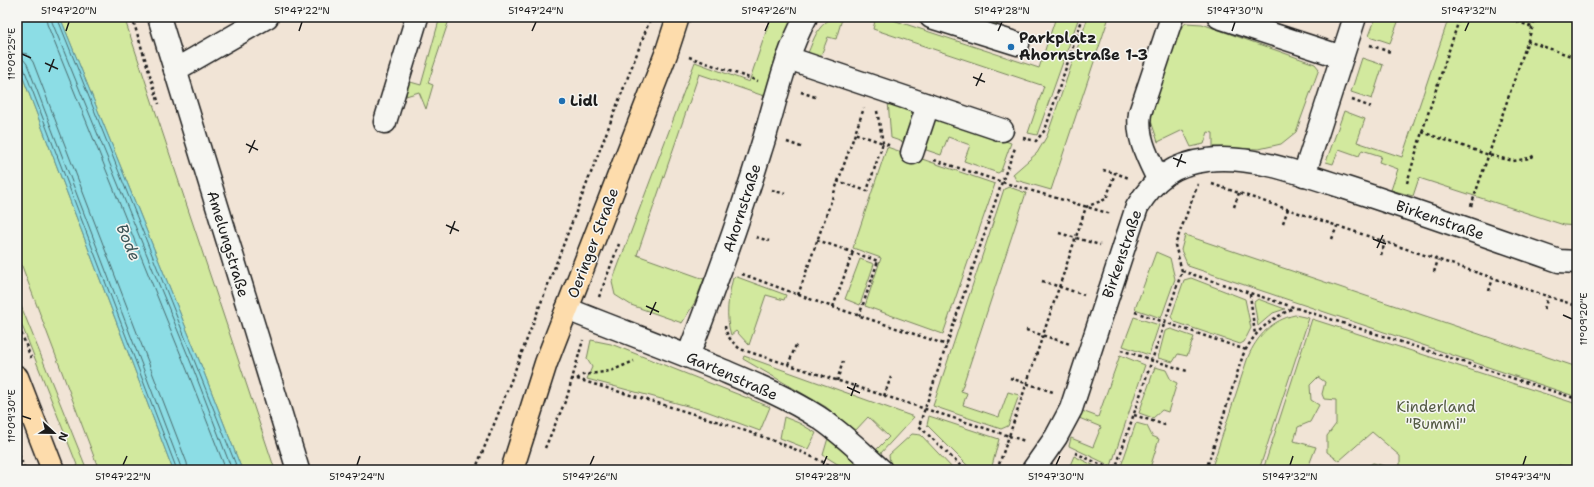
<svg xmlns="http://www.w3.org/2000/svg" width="1594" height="487" font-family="'Shantell Sans',sans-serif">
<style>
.green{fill:#d2e99e;stroke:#77825d}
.water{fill:#8cdde5;stroke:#5f9095}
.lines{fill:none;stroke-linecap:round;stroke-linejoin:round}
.shore{stroke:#49696c;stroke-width:1}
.minor-casing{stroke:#1c1c1c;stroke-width:25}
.major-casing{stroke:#1c1c1c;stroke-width:25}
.path{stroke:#1c1c1c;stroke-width:2.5;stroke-dasharray:3 3;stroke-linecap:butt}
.minor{stroke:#f6f6f2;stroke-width:22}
.major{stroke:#fddcac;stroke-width:22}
.ticks{fill:none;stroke:#1c1c1c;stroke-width:1.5}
.poi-dot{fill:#1f6fb2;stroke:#f6f6f2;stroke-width:1.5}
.labels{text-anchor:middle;stroke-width:3;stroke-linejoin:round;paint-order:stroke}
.poi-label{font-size:15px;font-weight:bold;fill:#1c1c1c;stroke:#f6f6f2;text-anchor:start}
.street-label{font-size:15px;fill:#1c1c1c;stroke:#f6f6f2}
.park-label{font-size:15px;fill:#535a43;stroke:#f6f6f2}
.water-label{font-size:16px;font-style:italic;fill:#3e5658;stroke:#f6f6f2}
.neatline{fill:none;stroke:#1c1c1c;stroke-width:1.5}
.ticks-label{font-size:10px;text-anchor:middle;fill:#1c1c1c}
</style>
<rect width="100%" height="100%" fill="#f1e4d6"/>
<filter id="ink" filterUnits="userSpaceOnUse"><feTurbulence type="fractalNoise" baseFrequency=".025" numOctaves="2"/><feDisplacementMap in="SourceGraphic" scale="8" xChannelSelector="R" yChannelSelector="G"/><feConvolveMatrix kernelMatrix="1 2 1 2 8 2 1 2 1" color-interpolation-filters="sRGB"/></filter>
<g filter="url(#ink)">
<!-- green -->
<g class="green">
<path d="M60,17H124L275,470H242L201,365Z"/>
<path d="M440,17H450L428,83L433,85L426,109L419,92L406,96L407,81L421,85Z"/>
<path d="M771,17H795L767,97L699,74L637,255L704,279L695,302L682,323L631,305L615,295L612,282L695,62L749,82Z"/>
<path d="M876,17H884L1039,68L1056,17H1079L1037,135L1028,133L1044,86L873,29Z"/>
<path d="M978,17H1000L997,26L977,21Z"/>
<path d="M1088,17H1109L1051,190L1016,180L1013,174L1037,153L1047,136Z"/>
<path d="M1376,17H1400L1390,43L1369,36Z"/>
<path d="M1449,17H1577V226L1564,225L1419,178L1413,196L1391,190L1398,169L1379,162L1381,156L1362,150L1359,156L1339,149L1333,164L1326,162L1344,111L1365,119L1357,142L1402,157Z"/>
<path d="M831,19H842L836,39L828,37L820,58L808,53C814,39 817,26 831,19Z"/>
<path d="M1186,23L1202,24L1315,64L1319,69L1296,132L1281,144L1259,149L1213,147V133L1208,132L1204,144L1191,147L1183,130L1158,142L1151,121L1153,108L1177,31Z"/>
<path d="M1362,58L1383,65L1372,99L1351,92Z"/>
<path d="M17,62L173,470H99L17,253Z"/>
<path d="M888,101L1011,143L1001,171L998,173L964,161L970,145L948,137L941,155L891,138Z"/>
<path d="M887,147L995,184L943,334L865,306L881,258L853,248Z"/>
<path d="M1009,187L1026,193L961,391L967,393L963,405L999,417L1008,392L1019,395L1008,426L1001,429L933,406L1004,189Z"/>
<path d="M1185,235L1577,367V397L1188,266L1181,250Z"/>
<path d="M1156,252L1170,258L1175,279L1161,318L1135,309Z"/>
<path d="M860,259L874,264L860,305L845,299Z"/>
<path d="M737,277L786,295L784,300L766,295L749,345L736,331L731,335C725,316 728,298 733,278Z"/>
<path d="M1191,278L1245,299L1251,328L1244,342L1240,344L1175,322L1171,317L1184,280Z"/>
<path d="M17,296L87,470H79L17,313Z"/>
<path d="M1258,299L1285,309L1273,313L1258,326L1254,302Z"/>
<path d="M1295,315L1309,318L1259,470H1211L1248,357C1257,336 1272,320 1295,315Z"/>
<path d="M1134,317L1159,325L1149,355L1123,346Z"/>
<path d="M1312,319L1577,404V465L1576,469L1559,465L1557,470H1361L1373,463L1391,468L1400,469V456L1372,432L1339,461L1327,452V436L1336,424V400L1324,399L1322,394L1325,382L1318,377L1310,385L1311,400L1319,405L1310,422L1298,427L1294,441L1316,447L1307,470L1291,466L1289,470H1263Z"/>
<path d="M1171,329L1194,337L1187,356L1178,354L1173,362L1158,358L1165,331Z"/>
<path d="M591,340L611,344L770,407L760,431L706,411L587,379L592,367L587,359Z"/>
<path d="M1120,355L1145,365L1111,466L1069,446L1071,438L1093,447L1101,427L1079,418L1082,411L1098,417Z"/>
<path d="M744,356L914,417L880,454L876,450L889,437L868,417L855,431L826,407L743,359Z"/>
<path d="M1155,367L1166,370L1171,380L1177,383L1168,412L1162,410L1153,418L1139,413Z"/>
<path d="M929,416L999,439L991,470H972L927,425Z"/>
<path d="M784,417L799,423L816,433L808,449L780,438Z"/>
<path d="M1136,423L1147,426L1152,436L1159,439L1150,468L1143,466C1137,471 1128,471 1120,469Z"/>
<path d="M912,434L921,435L954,470H896L890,463L889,455Z"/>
<path d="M828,438L862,465L867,470H847L823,455Z"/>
<path d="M1074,456L1103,470H1068Z"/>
</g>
<!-- water -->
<path class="water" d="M17,17H60L201,365L242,470H173L17,62Z"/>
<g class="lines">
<!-- shore -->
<g class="shore">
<path d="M46,17L47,24L187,370L226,470"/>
<path d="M52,17V22L193,368L232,470"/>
<path d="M57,17L238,470"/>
<path d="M17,52L27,54L33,62L187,463L188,470"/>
<path d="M17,58L23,59L27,64L182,470"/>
<path d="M17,63H20L23,66L177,470"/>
</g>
<!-- minor casing -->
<g class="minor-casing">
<g id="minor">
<path d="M159,17L298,470"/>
<path d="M931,17L1018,44"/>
<path d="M1219,17L1342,57"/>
<path d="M788,58L1002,130"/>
<path d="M175,70L267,17"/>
<path d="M385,122L417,17"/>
<path d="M912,153L928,105"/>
<path d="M1304,175L1355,17"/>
<path d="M1158,179C1148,158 1136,137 1140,113L1172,17"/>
<path d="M567,309C617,329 668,348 717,368C752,383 787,397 818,417C841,432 861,452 881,470"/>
<path d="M688,356C714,289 739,221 760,152C775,107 783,59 806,17"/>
<path d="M1033,470L1056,437L1071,409L1137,207C1155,178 1173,164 1207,160C1249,154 1306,175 1346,188C1417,211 1488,236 1559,261L1577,262"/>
</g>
</g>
<!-- major casing -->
<g class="major-casing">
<g id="major">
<path d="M17,377L53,470"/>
<path d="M512,470L546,363L666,54L678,17"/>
</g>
</g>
<!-- path -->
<g class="path">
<path d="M132,17L159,104"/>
<path d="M1506,17L1532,27"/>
<path d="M1527,41L1577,58"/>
<path d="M1370,45L1390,52"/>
<path d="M689,57L758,81"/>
<path d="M801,92L818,98"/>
<path d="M1352,100L1371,107"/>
<path d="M877,111L883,143L891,146"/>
<path d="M1422,132L1489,155L1513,161L1530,158L1535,155"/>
<path d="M1023,138L1036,141L1045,130L1083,17"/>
<path d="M787,142L801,147"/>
<path d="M934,160L1002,182L1111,214"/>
<path d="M1103,170L1115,173"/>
<path d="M837,181L867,191L883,143L854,133"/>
<path d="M1407,183L1422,132L1460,17"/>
<path d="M1212,184L1577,306"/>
<path d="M772,190L785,194"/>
<path d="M1471,206L1536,17"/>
<path d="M1234,207L1239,193"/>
<path d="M1283,223L1288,209"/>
<path d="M1059,233L1100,245"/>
<path d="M756,237L769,241"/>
<path d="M1332,239L1337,226"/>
<path d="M817,240L878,261L859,316"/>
<path d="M1381,255L1385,242"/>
<path d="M1182,271L1577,399"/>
<path d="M1434,272L1438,260"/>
<path d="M742,274L818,302L947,345"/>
<path d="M1042,281L1084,295"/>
<path d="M1489,291L1493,278"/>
<path d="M1250,294L1255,335"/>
<path d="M798,295L864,108"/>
<path d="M599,297L619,244"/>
<path d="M833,307L853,252"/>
<path d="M1544,309L1548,297"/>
<path d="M1135,312L1246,350"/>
<path d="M17,322L31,358"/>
<path d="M725,326C726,336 733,343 740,349L1009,436L1086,207L1106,199L1115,173L1129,178"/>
<path d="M1026,330L1070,344"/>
<path d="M1121,350L1187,371"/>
<path d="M788,365L796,345"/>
<path d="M1010,378L1053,392"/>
<path d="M571,379H577L583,375L611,371L634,361"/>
<path d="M577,379C626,394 676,408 725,424C764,437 802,450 838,470"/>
<path d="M837,381L843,361"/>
<path d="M884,396L891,377"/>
<path d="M1134,415L1168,426"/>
<path d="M545,448L567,397L583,340"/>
<path d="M17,449L25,470"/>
<path d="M1075,453L1113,470"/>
<path d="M475,470L497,417L651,17"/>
<path d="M965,470L919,426L1002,182L1015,148"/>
<path d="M997,470L1009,436L1025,441"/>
<path d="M1115,470L1182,271L1175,245L1198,184"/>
<path d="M1206,470L1243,355C1256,329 1269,321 1293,308"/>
</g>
<!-- minor -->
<use href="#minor" class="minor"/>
<!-- major -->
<use href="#major" class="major"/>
</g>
</g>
<!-- ticks -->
<path class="ticks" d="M66,31L69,22M299,31L302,22M532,31L536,22M765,31L769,22M998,31L1002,22M1232,31L1235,22M1465,31L1469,22M22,54L31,58M45,63L58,69M49,72L54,59M973,77L985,82M976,86L982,73M246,144L258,150M249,153L255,140M1173,158L1186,163M1177,167L1182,154M446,225L459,231M450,234L455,221M1373,239L1386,244M1377,248L1383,235M646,306L659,312M650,315L656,302M1563,315L1572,319M847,387L860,393M851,396L856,383M22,416L31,419M123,465L127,456M357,465L360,456M590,465L594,456M823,465L827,456M1056,465L1060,456M1290,465L1293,456M1523,465L1526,456"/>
<!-- markers -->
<g class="poi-dot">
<circle cx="1011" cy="47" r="4"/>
<circle cx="562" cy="101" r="4"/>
</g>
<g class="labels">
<!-- poi labels -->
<g class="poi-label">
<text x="1019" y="43">Parkplatz<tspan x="1019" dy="17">Ahornstraße 1-3</tspan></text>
<text x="570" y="106">Lidl</text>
</g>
<!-- street labels -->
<g class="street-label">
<text transform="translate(742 208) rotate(-72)" y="5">Ahornstraße</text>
<text transform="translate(1440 220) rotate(19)" y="5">Birkenstraße</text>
<text transform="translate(593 243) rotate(-69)" y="5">Oeringer Straße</text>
<text transform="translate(228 244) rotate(73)" y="5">Amelungstraße</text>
<text transform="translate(1122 254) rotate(-71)" y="5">Birkenstraße</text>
<text transform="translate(732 376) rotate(24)" y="5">Gartenstraße</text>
</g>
<!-- park labels -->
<g class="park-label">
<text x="1436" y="412">Kinderland<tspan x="1436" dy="17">"Bummi"</tspan></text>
</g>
<!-- water labels -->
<g class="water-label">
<text transform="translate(129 242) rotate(67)" y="6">Bode</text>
</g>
</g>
<!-- margin -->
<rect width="1594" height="487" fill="none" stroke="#f6f6f2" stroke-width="44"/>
<!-- north arrow -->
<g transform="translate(54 433) rotate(112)" stroke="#f6f6f2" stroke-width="3" paint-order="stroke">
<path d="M0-3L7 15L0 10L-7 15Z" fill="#1c1c1c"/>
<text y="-6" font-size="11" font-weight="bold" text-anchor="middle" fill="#1c1c1c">N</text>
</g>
<rect x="22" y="22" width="1550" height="443" class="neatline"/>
<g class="ticks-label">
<text x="69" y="14">51°47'20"N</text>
<text x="302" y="14">51°47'22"N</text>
<text x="536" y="14">51°47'24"N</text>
<text x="769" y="14">51°47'26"N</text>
<text x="1002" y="14">51°47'28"N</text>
<text x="1235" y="14">51°47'30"N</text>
<text x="1469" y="14">51°47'32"N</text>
<text transform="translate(11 54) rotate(-90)" y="4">11°09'25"E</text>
<text transform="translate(1583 319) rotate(-90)" y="4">11°09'20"E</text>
<text transform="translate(11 416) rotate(-90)" y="4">11°09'30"E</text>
<text x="123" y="480">51°47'22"N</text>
<text x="357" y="480">51°47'24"N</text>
<text x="590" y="480">51°47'26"N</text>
<text x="823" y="480">51°47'28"N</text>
<text x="1056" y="480">51°47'30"N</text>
<text x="1290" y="480">51°47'32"N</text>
<text x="1523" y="480">51°47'34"N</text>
</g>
</svg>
